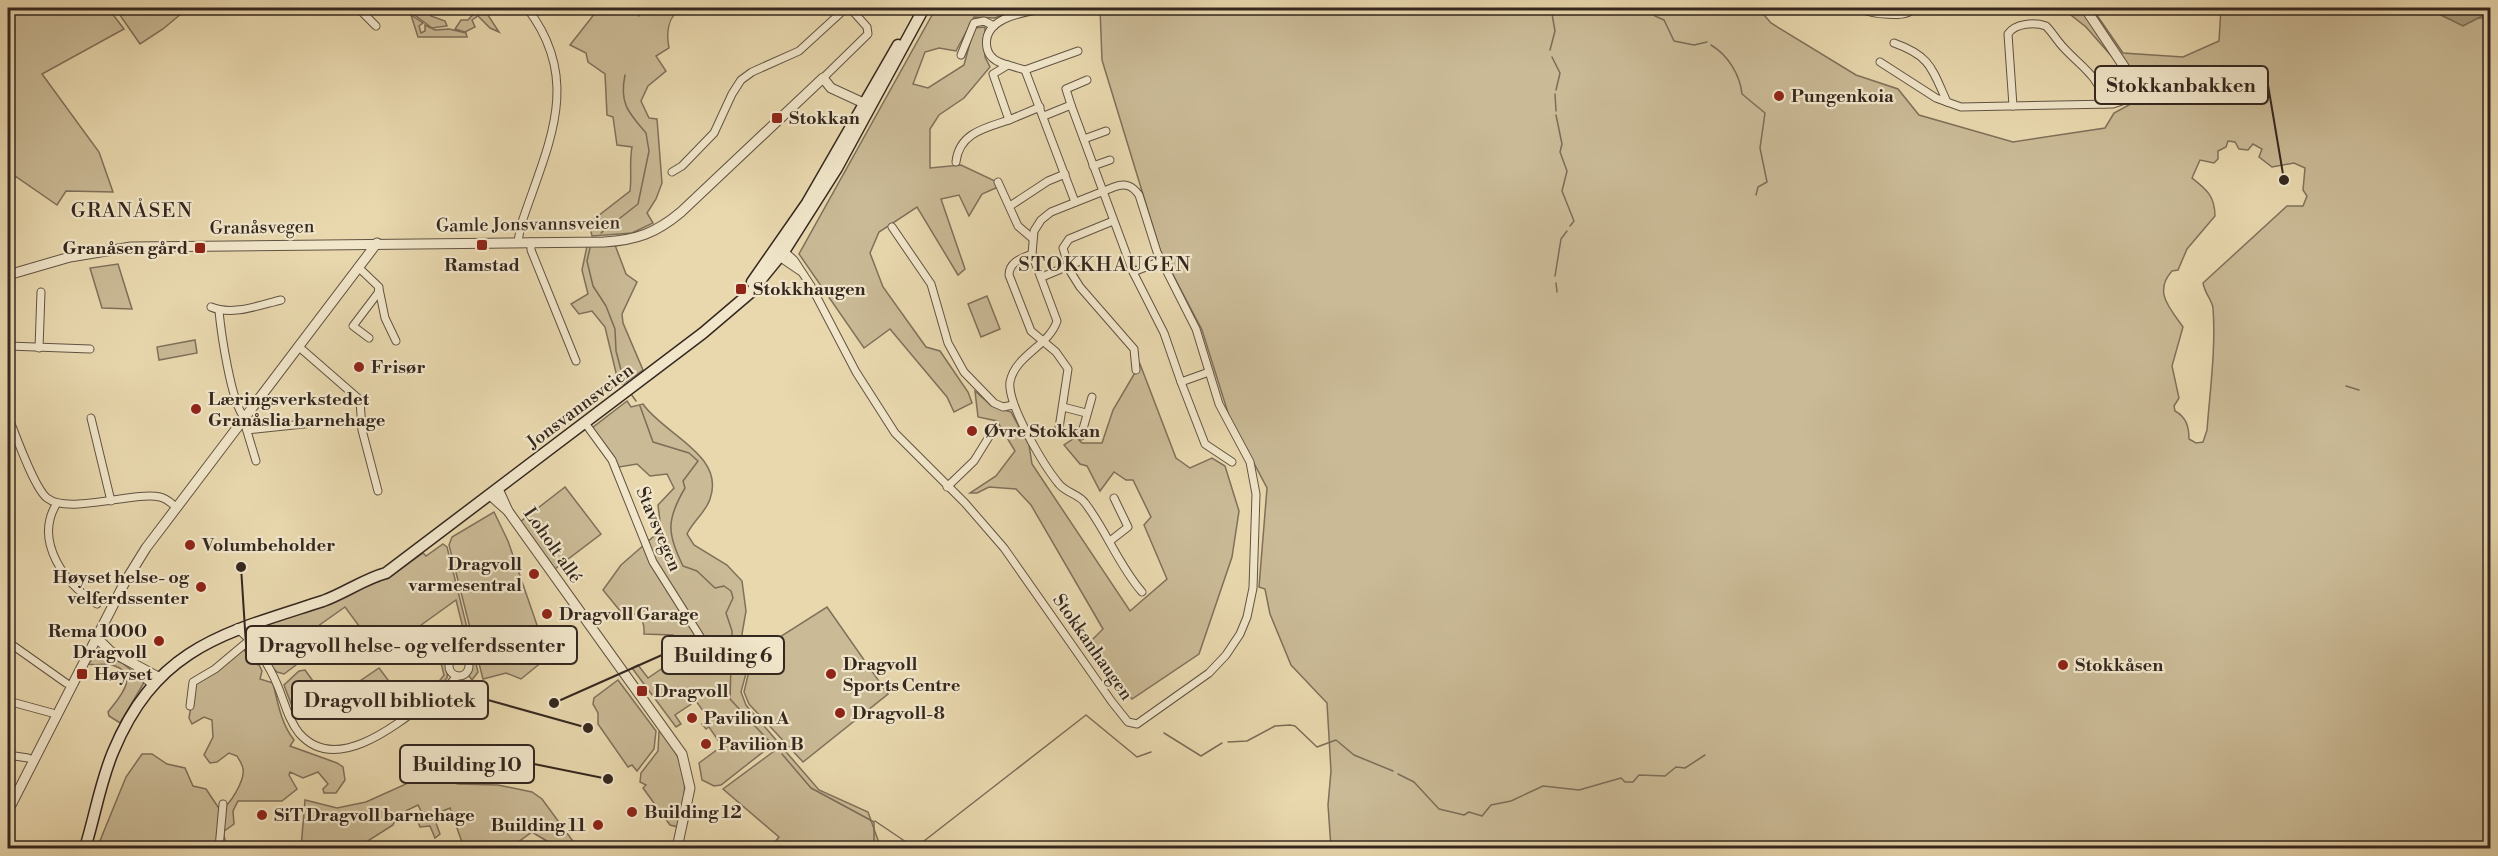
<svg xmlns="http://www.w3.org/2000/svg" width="2498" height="856" font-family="'Libre Bodoni',serif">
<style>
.green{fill:#caba96;stroke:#7f705a;stroke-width:1.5;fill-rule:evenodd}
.water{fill:#ab9c7d;stroke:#7b6d57;stroke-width:1.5}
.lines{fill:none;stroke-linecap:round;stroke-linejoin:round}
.stream{stroke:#7b6d57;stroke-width:1.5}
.minor-casing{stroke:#615343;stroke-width:9}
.tertiary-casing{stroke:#615343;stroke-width:11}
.secondary-casing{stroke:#34271f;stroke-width:13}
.minor{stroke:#f1e6ca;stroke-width:7}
.tertiary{stroke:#f1e6ca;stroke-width:9}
.secondary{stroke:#f1e6ca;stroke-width:10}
.poi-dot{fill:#8f2418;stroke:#f1e6ca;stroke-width:2}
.labels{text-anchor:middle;stroke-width:4.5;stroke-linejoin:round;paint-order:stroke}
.poi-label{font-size:18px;font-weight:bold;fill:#34271f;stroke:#f1e6ca;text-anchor:start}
.street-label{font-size:18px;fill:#34271f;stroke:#f1e6ca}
.neighbourhood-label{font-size:20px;letter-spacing:1.5px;fill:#34271f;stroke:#f1e6ca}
.leader{fill:none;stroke:#34271f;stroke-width:2}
.callout-dot{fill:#34271f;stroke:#f1e6ca;stroke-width:2}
.callout{fill:#f1e6ca;stroke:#34271f;stroke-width:2}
.callout-label{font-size:20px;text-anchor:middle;font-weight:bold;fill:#34271f}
</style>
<rect width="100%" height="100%" fill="#e9d8ae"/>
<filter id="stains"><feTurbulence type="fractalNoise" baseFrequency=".00333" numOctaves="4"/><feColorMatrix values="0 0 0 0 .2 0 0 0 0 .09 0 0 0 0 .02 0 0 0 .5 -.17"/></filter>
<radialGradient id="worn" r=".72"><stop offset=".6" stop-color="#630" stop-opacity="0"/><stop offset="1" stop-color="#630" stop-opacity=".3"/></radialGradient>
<!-- green -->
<g class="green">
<path d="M8,8H108L124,29L42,74L99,152L113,192L66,191L57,205L8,171Z"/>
<path d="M115,8H188L163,29L140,44Z"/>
<path d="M412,8H433L431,16L445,21L447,26L432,28L412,13Z"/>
<path d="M599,8H681C668,17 666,33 669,48L656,56L666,71L648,86L641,101L649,118L657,119L662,183L656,199L647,213L653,223L632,233L592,236L589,223L630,191C632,176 629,162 632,147L617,145L613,117L607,115L605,74L588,62L586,53L570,45Z"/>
<path d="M936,8H1021L995,18L974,17L956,51L939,48L925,52L913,84L928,88L964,65L974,28L985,27V57L990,67L964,98L939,115L930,129V168L961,165L997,182L998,187L982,194L969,216L959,195L941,199L965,269L958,275L917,207L879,232L870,253L883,287L926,347L940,351L968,392L972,403L954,412L947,397L890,329L864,348L799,254Z"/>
<path d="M1100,8H1758L1771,23L1856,75L1898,89L1919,115L2013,142L2105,128L2114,113L2140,99L2146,77L2114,59L2086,27L2062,8H2092L2123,53L2183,57L2219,41L2221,8H2420L2429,9L2449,19L2482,18L2490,12V848H1331L1328,805L1331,771L1327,703L1291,665L1270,614L1265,589L1259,587L1267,488L1229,416L1202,330L1160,250L1102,60ZM2228,141L2235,142L2239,149L2248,150L2253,144L2262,149L2259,157L2272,167L2294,163L2305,168L2303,190L2307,196L2303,206H2287L2203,283C2205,294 2212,300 2213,308C2216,348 2210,390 2207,430L2203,442L2196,443L2189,439C2189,426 2186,417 2175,411L2174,406L2179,398L2172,366L2183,327C2170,308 2153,292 2172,271L2178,270L2187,249L2215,216C2215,196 2206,189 2192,178L2200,160L2214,163L2218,159V151L2226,147Z"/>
<path d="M478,9L486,12L499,32L490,28L478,16L472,20L475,27L465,32L455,29L461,20H468Z"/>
<path d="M411,15L423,23L419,26L421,33L425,31V25L435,30L449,29L466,33L467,37H418Z"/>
<path d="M615,245L626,274L637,282L622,314L623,323L643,370L623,384L617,377L605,327L592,311L579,314L571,304L588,294L582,270L587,246Z"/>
<path d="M118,264L132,309L102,308L90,268Z"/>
<path d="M987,296L1000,329L981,337L968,304Z"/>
<path d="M195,340L197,353L159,360L157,347Z"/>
<path d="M1140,364L1176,458L1190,468L1212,458L1225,466L1239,511L1232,557L1199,654L1132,699L1093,653L1092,640L1103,629L1031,505L1016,489L989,487L977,493H970L996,476L1015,451L997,421L978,417L975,391L992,406L1011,412L1029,445L1032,464L1130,611L1167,579L1144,525L1151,517L1133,480H1126L1114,472L1100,491L1087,466L1080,464L1064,445L1076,437L1082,443H1102L1113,410Z"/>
<path d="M627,401L631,407L643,404C663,434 726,455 710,499C706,512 693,521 687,534L694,545L727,565L742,581L746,611L742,634L748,666L741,692L746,705L777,741L721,785L714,786L702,780L699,763L722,746L709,727L706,729L702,724L709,719L696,701L675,715L681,724L676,727L632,668L638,665L648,678L683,654L673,635L644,634C645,617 638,612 621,612L603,590L621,565L661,530L658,505L674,488L667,474L650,476L637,464L619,467L592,428Z"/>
<path d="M565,487L601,534L555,569L520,522Z"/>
<path d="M494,512L508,541L548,657L521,679L506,673L483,679L449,545L452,537Z"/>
<path d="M443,544L447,547L478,672L472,680L469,676L470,659L467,655L457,653L449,658L447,678L437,688V684L444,675L438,651L464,632L456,600L392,646L393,649L382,657L345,607L290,646L299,659L296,665L284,674L277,672L273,668L256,635L257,627L384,575L387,579L423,553L426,556Z"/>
<path d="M827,607L888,694L803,762L749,704L744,692L753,654Z"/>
<path d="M243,648L252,663L259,665L262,671L260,679L273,683C278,704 281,723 294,740L290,746L337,763L343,767L345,780L336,793H324L323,789L328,784L318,772L303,778L290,772L289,775L297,789L282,801H238L233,811L234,824L223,832L227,848H97L126,777L142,754H152L167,764L185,768L193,786L206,789L220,810C230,806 245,780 243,769C243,765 239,760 237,756L229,753L217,762L210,763L204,755L213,737L212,720L204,717L192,724L189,718L195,684Z"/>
<path d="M104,655L122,663L145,681L120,723L109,716L108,712C117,700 143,674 112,665C104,663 96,666 88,664L94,657Z"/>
<path d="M379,668L401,697L376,716L354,685Z"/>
<path d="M305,670L326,699L306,714H299L293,709L284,685L299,671Z"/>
<path d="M618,680L656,731L654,749L637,771L632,765L628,767L598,724V713L593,704L594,698Z"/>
<path d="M662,730C688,769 689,782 678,827L670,825L643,788L646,785L640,782L641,773L658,751L659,732Z"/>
<path d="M781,746L819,790L868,812L878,840L877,848H770L779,837L723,789Z"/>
<path d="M410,772L458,784L498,785L532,792L542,799L578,848C558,849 548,842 532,832L510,848H464L450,808L433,815L440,834L435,838L430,826L420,827L417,819L423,815L418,805L397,815L393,825L366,842L367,848H301L305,800L337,808L366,802L406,784Z"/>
</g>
<!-- water -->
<path class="water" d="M2420,8H2490V12L2463,26L2429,9Z"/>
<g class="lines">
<!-- stream -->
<g class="stream">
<path d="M1649,8L1655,16L1664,20L1674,41L1694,45L1707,42"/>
<path d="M639,16L643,8"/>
<path d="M1711,45C1728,55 1740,75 1742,94L1765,113L1760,148L1767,182L1758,187L1756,195"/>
<path d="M1550,50L1555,31L1551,8"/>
<path d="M1552,57L1560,73L1556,90"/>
<path d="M1555,94L1556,111"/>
<path d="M1556,115L1562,144L1560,152L1567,171L1562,191L1574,221L1570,226"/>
<path d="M601,233L638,204L649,151L646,133C629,113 619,104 625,75"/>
<path d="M590,248L587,261L593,286L606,306L615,329L616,351L625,385"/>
<path d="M1555,276L1561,239L1567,231"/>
<path d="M1556,283L1557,292"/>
<path d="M2346,386L2359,390"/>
<path d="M631,394L636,401"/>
<path d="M640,406L653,442L689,453L698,461L683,481L685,488C666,520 667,534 683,566L697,571L715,588L724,586L731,591L733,598L726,613L732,631L730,699L770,742"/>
<path d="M1164,733L1201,756L1222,743"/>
<path d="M1228,742L1247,741L1275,726L1290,725L1295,726L1317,747L1336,740L1354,755L1393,771"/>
<path d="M782,754L811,788L874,822V848"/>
<path d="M1398,774L1414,782L1439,809L1464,815L1469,812L1482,816L1491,805L1511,801L1543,786L1579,790L1621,778L1625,782H1633L1639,775L1665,776L1676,767L1685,768L1705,755"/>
<path d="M875,821L915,848"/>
<path d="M915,848L1086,715L1137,757L1151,752"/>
</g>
<!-- minor casing -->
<g class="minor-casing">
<g id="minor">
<path d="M358,8L376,26"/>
<path d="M1859,8C1871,14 1907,19 1914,8"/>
<path d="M1894,43C1931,56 1932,69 1947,102L1961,107L2113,104L2125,100L2137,86"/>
<path d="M961,55L974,23L984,21L994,26"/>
<path d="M1880,62L1936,98L1947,102"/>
<path d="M1008,65C999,63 989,58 987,48C981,17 1026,12 1047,8"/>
<path d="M1025,70L1008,65L993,74L1009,120L1040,107"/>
<path d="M823,78L868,34L867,27L850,8"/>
<path d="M1071,105L1133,272L1161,261"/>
<path d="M2013,106L2008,34C2015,23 2035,22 2046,26C2053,33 2057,41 2064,48C2079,65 2102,78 2104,104"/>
<path d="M1044,116L1071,105L1066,89L1087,80"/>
<path d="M1084,139L1106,131"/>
<path d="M956,162C959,133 985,128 1009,120"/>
<path d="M1093,166L1110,160"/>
<path d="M672,172L682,166L714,133L732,94L741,80L752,72L799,51L846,8"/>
<path d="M998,182L1018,226L1032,238"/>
<path d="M1075,202L1025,70L1078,51"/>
<path d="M1010,206L1048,181L1065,174"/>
<path d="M1113,221L1069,239L1063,248L1070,271L1080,287L1134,349L1136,370"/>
<path d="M892,227L931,284L948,343L964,372L994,403L1003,407L1013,405"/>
<path d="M518,241L521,225C547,146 584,82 527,8"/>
<path d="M531,242V250L576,361"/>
<path d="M783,250L794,260L811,286L856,372L895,433L965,503L1004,548L1112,702L1128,722L1137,724L1209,673L1226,655L1240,634L1247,617L1253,588L1256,494L1250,462L1219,404L1196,329L1157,252L1139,195C1132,185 1125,183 1114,187L1051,212L1041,220L1034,231L1032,254L1057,321C1049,346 1015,355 1010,382C1007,404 1044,466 1059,484C1066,493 1079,494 1085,503C1106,530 1119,566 1142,592"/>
<path d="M1032,254C1022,258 1009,262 1009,275L1031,331L1056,352L1068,369L1059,428"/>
<path d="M778,256L800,271"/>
<path d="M358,267L379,287L378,293L353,326L369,338"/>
<path d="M1133,272L1164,333L1181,382L1209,372"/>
<path d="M1042,277L1080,261"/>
<path d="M379,289L385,318L396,341"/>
<path d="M211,307C232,316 260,305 281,300"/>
<path d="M219,311C221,332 231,402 244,417"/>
<path d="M8,346L90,349"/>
<path d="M298,346L360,400L362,430L378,491"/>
<path d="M39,348L41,292"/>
<path d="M1181,382L1205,444L1232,462"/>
<path d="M1063,407L1086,413"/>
<path d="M8,416C15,433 34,488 47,498C68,515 134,491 160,497C166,498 171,503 176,507"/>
<path d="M91,418L111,501"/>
<path d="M585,423L612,460L653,562L706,646"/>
<path d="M246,428L256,461"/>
<path d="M247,430L332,421"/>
<path d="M1081,436L1092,397"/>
<path d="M947,487L974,461L992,432"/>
<path d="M57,503C33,541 65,584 97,604"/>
<path d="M1110,541L1128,527L1114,498"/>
<path d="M237,628L256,646L250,624"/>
<path d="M8,642L66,683"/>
<path d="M256,646C263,658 271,669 276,682C284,699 287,718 299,733C341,782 414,709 450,684L457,676"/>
<circle cx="459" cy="666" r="10"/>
<path d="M8,701L52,713"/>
<path d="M190,706L193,682L215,669L246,643"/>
<path d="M8,755L28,758"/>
<path d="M219,848L223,804"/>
</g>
</g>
<!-- tertiary casing -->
<g class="tertiary-casing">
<g id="tertiary">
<path d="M2085,8L2137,86"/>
<path d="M8,275L70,257L131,247L604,242C637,240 656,233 681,212L823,78L831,88L870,106"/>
<path d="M498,489L508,511L682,754L690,788L677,848"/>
<path d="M490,495L508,511"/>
<path d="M98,639L110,651L160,678"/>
<path d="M138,667L139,672L154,685"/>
<path d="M8,811L125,582L146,548L377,243"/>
</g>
</g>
<!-- secondary casing -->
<g class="secondary-casing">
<g id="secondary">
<path d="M752,282L807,203L898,45"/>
<path d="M85,848C95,816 100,783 113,752C157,646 225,633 323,601C345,593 364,579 386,573L703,333L750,293L785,250L837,168L924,8"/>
</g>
</g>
<!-- minor -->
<use href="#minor" class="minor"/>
<!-- tertiary -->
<use href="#tertiary" class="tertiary"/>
<!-- secondary -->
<use href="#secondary" class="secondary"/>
</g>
<!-- markers -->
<g class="poi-dot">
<circle cx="1779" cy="96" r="6"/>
<rect x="771" y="112" width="12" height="12" rx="3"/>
<rect x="476" y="239" width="12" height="12" rx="3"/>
<rect x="194" y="242" width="12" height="12" rx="3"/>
<rect x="735" y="283" width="12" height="12" rx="3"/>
<circle cx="359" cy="367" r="6"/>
<circle cx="196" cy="409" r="6"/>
<circle cx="972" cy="431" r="6"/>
<circle cx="190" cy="545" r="6"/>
<circle cx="534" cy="574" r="6"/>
<circle cx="201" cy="587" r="6"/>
<circle cx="547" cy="614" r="6"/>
<circle cx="159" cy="641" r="6"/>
<circle cx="2063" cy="665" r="6"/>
<rect x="76" y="668" width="12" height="12" rx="3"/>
<circle cx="831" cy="674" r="6"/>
<rect x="636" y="685" width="12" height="12" rx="3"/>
<circle cx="840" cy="713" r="6"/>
<circle cx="692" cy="718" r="6"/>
<circle cx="706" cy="744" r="6"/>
<circle cx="632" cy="812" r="6"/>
<circle cx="262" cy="815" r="6"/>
<circle cx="598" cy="825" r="6"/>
</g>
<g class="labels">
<!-- poi labels -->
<g class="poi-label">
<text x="1791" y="102">Pungenkoia</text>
<text x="789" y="124">Stokkan</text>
<text x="188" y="254" text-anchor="end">Granåsen gård</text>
<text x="482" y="271" text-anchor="middle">Ramstad</text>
<text x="753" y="295">Stokkhaugen</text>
<text x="371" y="373">Frisør</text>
<text x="208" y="405">Læringsverkstedet<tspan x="208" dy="21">Granåslia barnehage</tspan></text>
<text x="984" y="437">Øvre Stokkan</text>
<text x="202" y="551">Volumbeholder</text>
<text x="522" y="570" text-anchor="end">Dragvoll<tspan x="522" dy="21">varmesentral</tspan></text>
<text x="189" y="583" text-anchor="end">Høyset helse- og<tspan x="189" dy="21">velferdssenter</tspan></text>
<text x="559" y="620">Dragvoll Garage</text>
<text x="147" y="637" text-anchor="end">Rema 1000<tspan x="147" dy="21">Dragvoll</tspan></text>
<text x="843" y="670">Dragvoll<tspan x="843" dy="21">Sports Centre</tspan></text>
<text x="2075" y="671">Stokkåsen</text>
<text x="94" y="680">Høyset</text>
<text x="654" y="697">Dragvoll</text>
<text x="852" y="719">Dragvoll-8</text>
<text x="704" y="724">Pavilion A</text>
<text x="718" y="750">Pavilion B</text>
<text x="644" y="818">Building 12</text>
<text x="274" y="821">SiT Dragvoll barnehage</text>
<text x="586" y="831" text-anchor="end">Building 11</text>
</g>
<!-- street labels -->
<g class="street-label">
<text transform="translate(528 224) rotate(-1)" y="6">Gamle Jonsvannsveien</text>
<text transform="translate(262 227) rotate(-1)" y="6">Granåsvegen</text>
<text transform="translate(580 406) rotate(-37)" y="6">Jonsvannsveien</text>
<text transform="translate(659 529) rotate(67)" y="6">Stavsvegen</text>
<text transform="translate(553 545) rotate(55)" y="6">Loholt allé</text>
<text transform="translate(1093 647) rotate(55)" y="6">Stokkanhaugen</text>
</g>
<!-- neighbourhood labels -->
<g class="neighbourhood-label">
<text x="132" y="217">GRANÅSEN</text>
<text x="1105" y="271">STOKKHAUGEN</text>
</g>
</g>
<!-- callouts -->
<path class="leader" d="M2284 180L2268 85M241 567L246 645M554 703L662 655M588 728L488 700M608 779L534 764"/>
<g class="callout-dot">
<circle cx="2284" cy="180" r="6"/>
<circle cx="241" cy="567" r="6"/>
<circle cx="554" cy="703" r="6"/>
<circle cx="588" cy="728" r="6"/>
<circle cx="608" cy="779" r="6"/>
</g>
<g class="callout">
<rect x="2095" y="66" width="173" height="38" rx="6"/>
<rect x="246" y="626" width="331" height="38" rx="6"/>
<rect x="662" y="636" width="122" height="38" rx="6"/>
<rect x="292" y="681" width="196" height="38" rx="6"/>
<rect x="400" y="745" width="134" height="38" rx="6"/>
</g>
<g class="callout-label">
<text x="2181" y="92">Stokkanbakken</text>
<text x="412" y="652">Dragvoll helse- og velferdssenter</text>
<text x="723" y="662">Building 6</text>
<text x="390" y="707">Dragvoll bibliotek</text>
<text x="467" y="771">Building 10</text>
</g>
<!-- margin -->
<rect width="2498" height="856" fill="none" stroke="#e9d8ae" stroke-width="30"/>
<rect x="9" y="9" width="2480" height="838" fill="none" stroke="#34271f" stroke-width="3"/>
<rect x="15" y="15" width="2468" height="826" fill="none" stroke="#34271f" stroke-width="1.5"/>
<rect width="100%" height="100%" filter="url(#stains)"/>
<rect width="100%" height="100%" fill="url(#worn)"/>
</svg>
